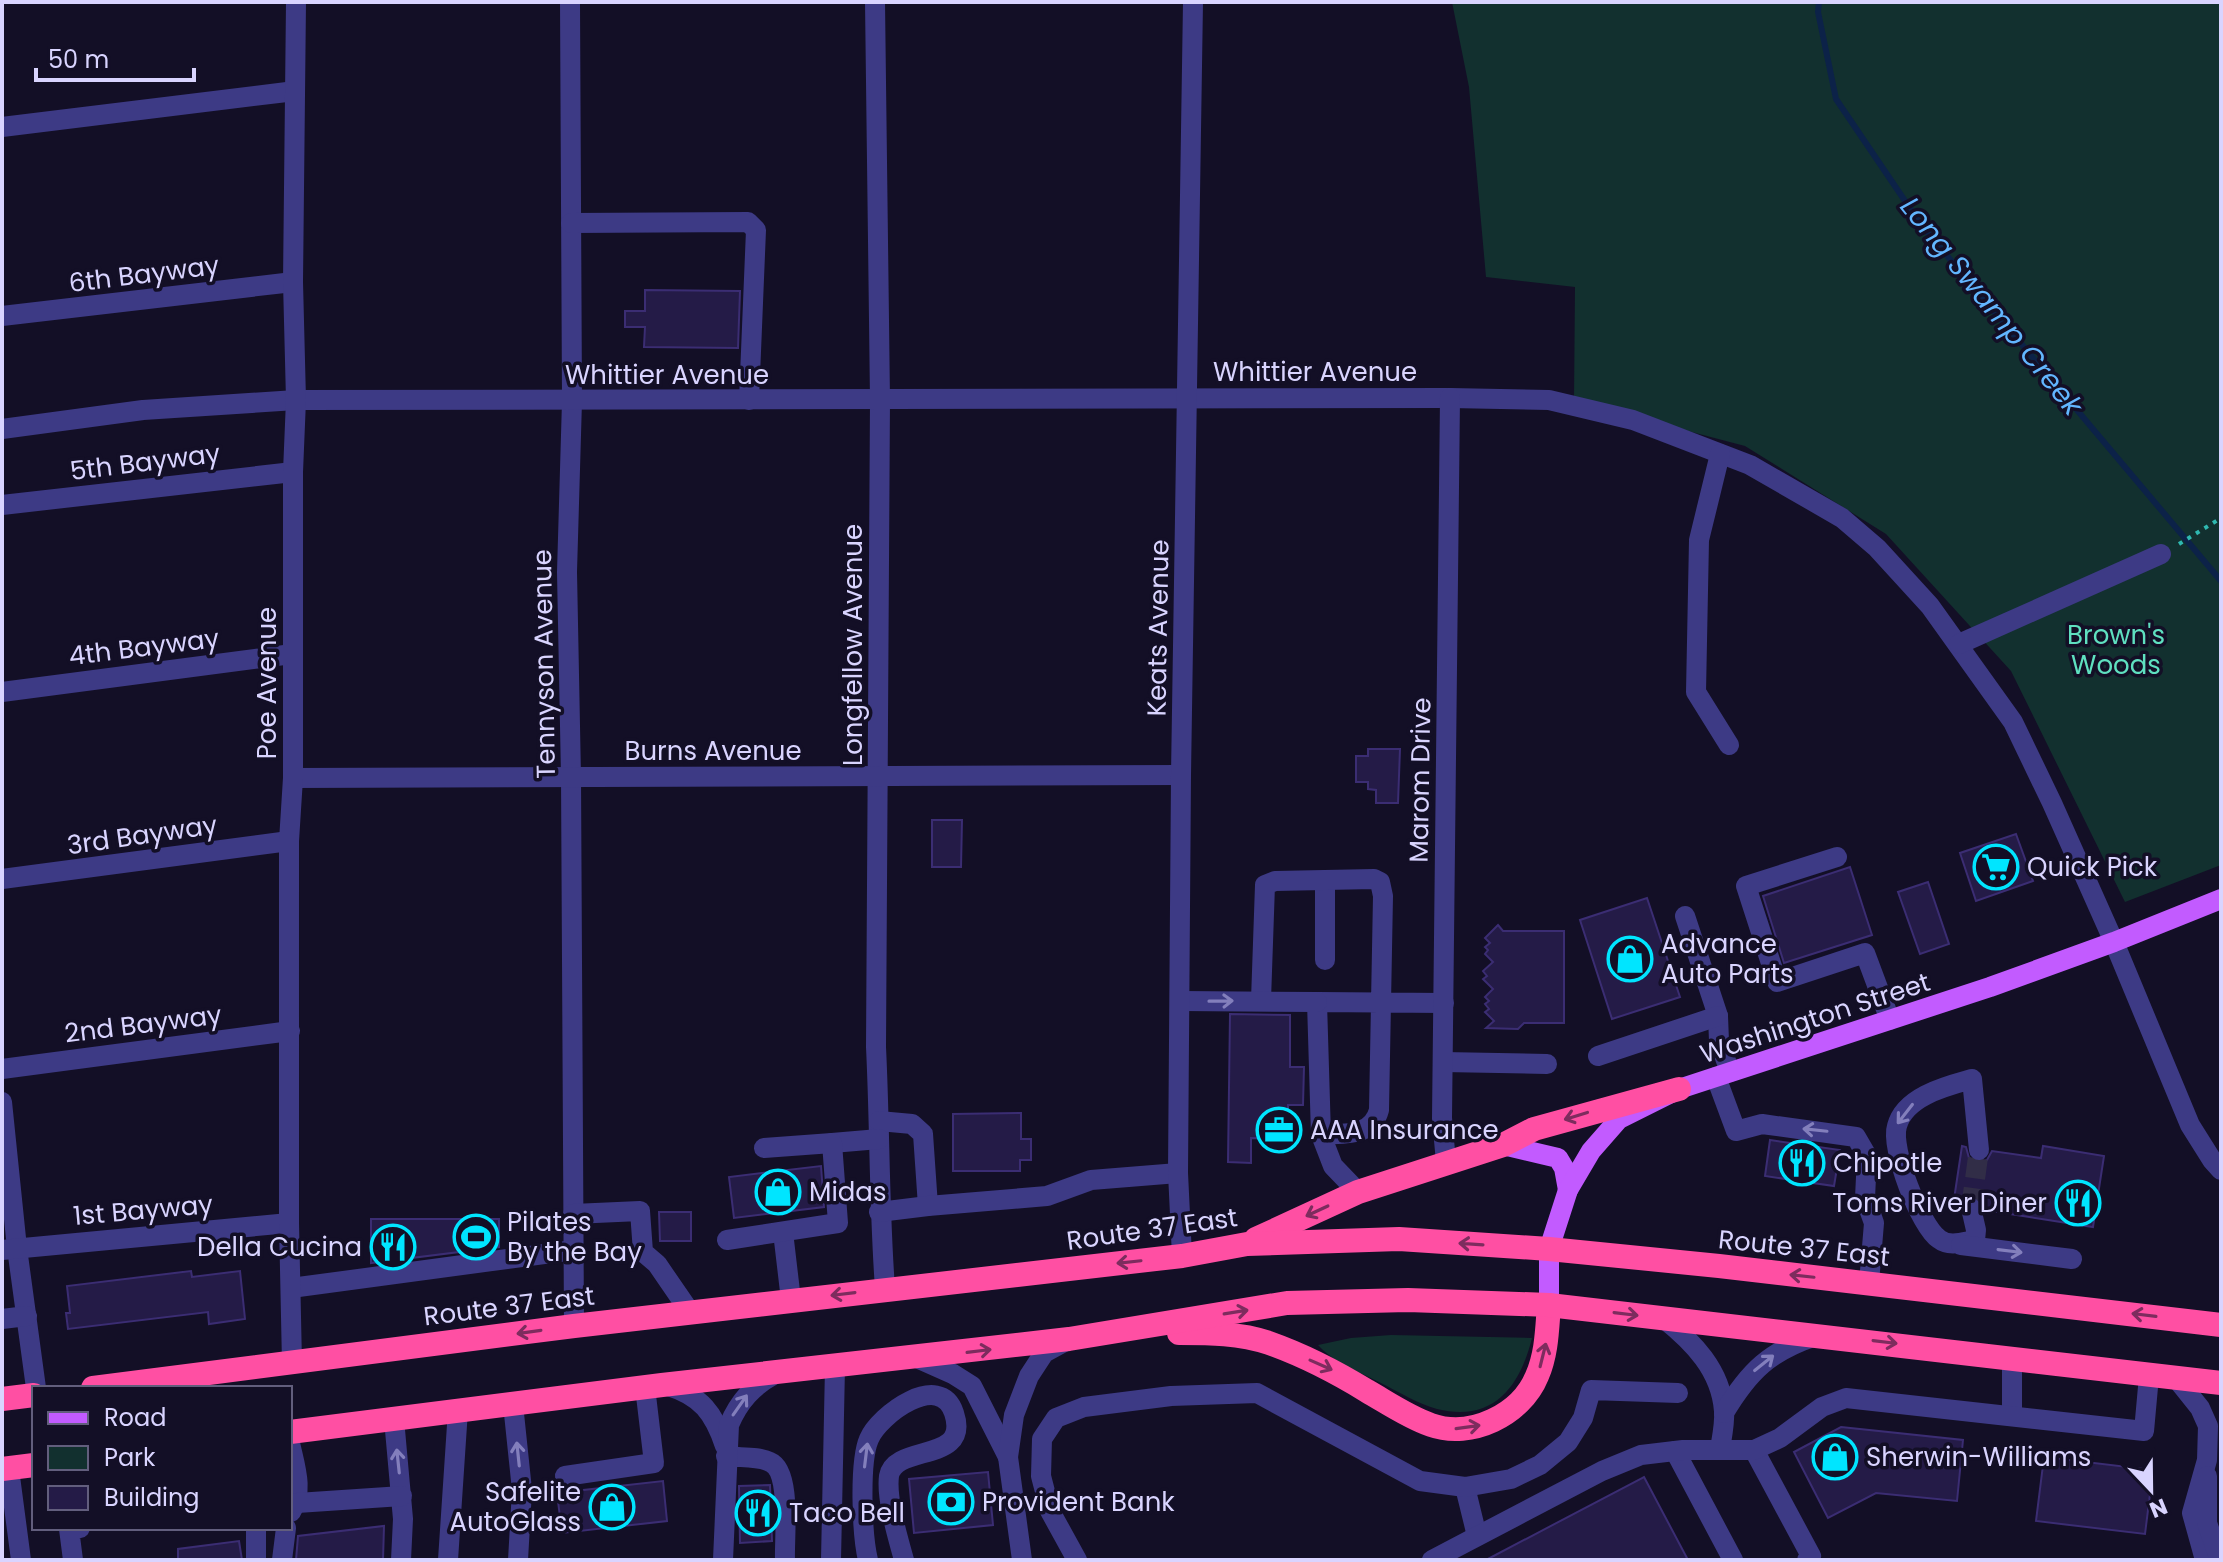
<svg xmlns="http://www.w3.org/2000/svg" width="2223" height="1562" font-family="Poppins,sans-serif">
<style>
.green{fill:#12302f}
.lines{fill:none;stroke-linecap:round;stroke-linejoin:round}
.stream{stroke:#0c2248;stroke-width:6}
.building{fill:#241b47;stroke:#3b2d73;stroke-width:2}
.minor-tunnel{stroke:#312d47;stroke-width:20;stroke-dasharray:20 10;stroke-linecap:butt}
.path{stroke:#2fb8b0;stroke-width:4;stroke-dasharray:4 6;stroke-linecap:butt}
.minor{stroke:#3d3a85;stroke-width:20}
.major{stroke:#c25bff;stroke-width:20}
.highway{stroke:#ff4fa3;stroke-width:24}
.oneway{stroke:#837fbc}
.oneway2{stroke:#7d2c5e}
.labels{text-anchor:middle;stroke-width:7;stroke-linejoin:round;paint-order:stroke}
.street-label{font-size:26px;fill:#d9d4ff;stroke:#130f26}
.park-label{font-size:26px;fill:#5fe0c0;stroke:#130f26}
.poi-label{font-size:26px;fill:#d9d4ff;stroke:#130f26;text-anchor:start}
.water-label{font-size:28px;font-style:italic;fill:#62b6ff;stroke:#130f26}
</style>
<rect width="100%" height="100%" fill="#130f26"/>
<!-- green -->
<g class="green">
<path d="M1452,2H2221V865L2125,902L2011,671L1886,534L1745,446L1574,401L1575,287L1486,277L1469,87Z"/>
<path d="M1391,1335L1532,1338C1520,1387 1493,1423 1437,1409C1418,1404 1399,1392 1381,1383C1360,1372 1334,1363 1318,1345L1351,1338Z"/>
</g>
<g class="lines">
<!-- stream -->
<path class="stream" d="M1819,2L1818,12L1836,99L1922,226L2221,581"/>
</g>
<!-- building -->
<g class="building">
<path d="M645,290L740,291L738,348L644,347L645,327H625V311H645Z"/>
<path d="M1368,749H1400L1398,803H1376V790L1368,789V782H1356V756H1368Z"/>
<path d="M932,820H962L961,867H932Z"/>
<path d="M2016,834L2033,881L1976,901L1960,853Z"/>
<path d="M1850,867L1872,935L1784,963L1763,896Z"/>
<path d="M1928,882L1949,944L1920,954L1898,892Z"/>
<path d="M1647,898L1680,997L1612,1019L1580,920Z"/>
<path d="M1498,925L1503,931H1564V1023H1524L1518,1029L1486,1028L1494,1021L1485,1012L1489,1009L1485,1004L1489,1001L1485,997L1493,989L1483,979L1487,976L1483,971L1493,962L1485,954L1488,950L1485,947L1490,943L1485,938Z"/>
<path d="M1230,1014L1290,1015V1067H1304L1303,1105H1288V1139L1251,1138V1163L1228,1162Z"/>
<path d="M1021,1113V1139H1031V1160H1020V1171H953V1114Z"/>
<path d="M1770,1140L1840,1150L1834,1186L1765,1176Z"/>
<path d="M1962,1146L1966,1147L1969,1158L1980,1163L1987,1160L1992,1151L2041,1158L2043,1146L2104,1156L2093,1227L1985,1210L1981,1200L1974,1195L1963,1198L1958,1207L1953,1206Z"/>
<path d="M821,1166L824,1207L734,1218L729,1177Z"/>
<path d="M659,1212H691V1241H660Z"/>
<path d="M371,1219H499V1247L371,1263Z"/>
<path d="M191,1271L192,1277L240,1271L245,1319L209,1324L208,1312L68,1329L66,1313H70L67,1286Z"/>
<path d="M1841,1427L1963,1440L1957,1501L1876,1493L1828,1518L1794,1452Z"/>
<path d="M2044,1457L2153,1470L2145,1534L2036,1521Z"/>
<path d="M988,1472L993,1525L914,1533L909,1479Z"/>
<path d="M1644,1477L1688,1560H1486Z"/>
<path d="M663,1481L667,1521L562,1533L557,1493Z"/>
<path d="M770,1485L772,1541L740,1543L739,1486Z"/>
<path d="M384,1526L383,1560H296L298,1536Z"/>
<path d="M239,1541L242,1560H178V1549Z"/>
</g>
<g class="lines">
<!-- minor-tunnel -->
<path class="minor-tunnel" d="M1971,1208L1979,1150"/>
<!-- path -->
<path class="path" d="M2179,544L2221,518"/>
<!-- minor -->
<g class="minor">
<path d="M570,2L572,401L567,572L571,777L574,1326"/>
<path d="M875,2L880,400L876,1047C880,1128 879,1208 885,1288"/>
<path d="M2,127L295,91"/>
<path d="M571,223L748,222L756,230L749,400"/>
<path d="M2,316L293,282"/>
<path d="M2,429L143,410L296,400L1450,398L1549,400L1633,420L1750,465L1842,518L1877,548L1930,606L2013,722L2052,803L2114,942L2190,1125L2212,1160L2221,1170"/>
<path d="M1720,454L1699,540L1696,692L1729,745"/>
<path d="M2,505L293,472"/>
<path d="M1959,644L2161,554"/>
<path d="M2,692L292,654"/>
<path d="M293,778L1181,775"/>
<path d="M1837,857L1746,886L1777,982L1865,953L1890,1020"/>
<path d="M2,879L289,841"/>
<path d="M1685,916L1718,1016L1719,1041L1730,1072"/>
<path d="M1325,960V880"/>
<path d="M1261,1000L1265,885L1275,881L1374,879L1380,882L1383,896L1379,1110C1372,1137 1345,1133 1321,1135L1317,1002L1444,1003"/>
<path d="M1181,1001L1317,1002"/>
<path d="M1598,1056L1718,1016"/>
<path d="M1443,1062L1547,1064"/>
<path d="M2,1069L290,1031"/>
<path d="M1716,1077L1736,1131L1762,1124L1856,1137L1867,1156L1865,1198L1874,1223L1869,1283"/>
<path d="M2,1102L17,1248L36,1388"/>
<path d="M879,1121L912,1124L923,1134L928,1206"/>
<path d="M1321,1135L1333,1166L1358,1192"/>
<path d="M832,1143L879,1139"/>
<path d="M1446,1162L1442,1118L1450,398"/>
<path d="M1971,1208L1976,1230L1975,1240C1963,1242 1949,1247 1939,1239C1920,1226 1890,1148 1897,1126C1905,1096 1947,1086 1972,1079L1979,1150"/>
<path d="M879,1212L928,1206L1047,1196L1091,1180L1178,1173"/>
<path d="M573,1214L640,1211L643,1252L657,1264L690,1312"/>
<path d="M783,1232L791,1300"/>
<path d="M727,1240L838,1223L832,1143L764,1148"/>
<path d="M1961,1245L2072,1259"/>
<path d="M2,1250L289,1223"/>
<path d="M1182,1256L1178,1173L1181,775L1193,2"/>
<path d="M291,1288L574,1250"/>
<path d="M1663,1318C1693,1342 1721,1370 1724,1411C1725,1423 1722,1437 1720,1449"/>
<path d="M2,1319L27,1316"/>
<path d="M917,1358L953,1374L972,1386L1008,1457"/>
<path d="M292,1363L289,1223V841L293,778V472L296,400L293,282L296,2"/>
<path d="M2176,1378L2200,1408L2208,1426L2207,1460L2192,1513L2205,1560"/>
<path d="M668,1386C701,1396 714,1413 725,1446"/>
<path d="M513,1404L522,1490L518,1560"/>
<path d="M1724,1413C1749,1371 1770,1351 1816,1336"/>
<path d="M2012,1416V1359"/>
<path d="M394,1419L403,1519L401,1560"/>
<path d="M290,1443C295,1466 304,1491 291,1512"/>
<path d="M1754,1450L1811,1556L1807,1560"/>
<path d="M1675,1451L1733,1560"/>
<path d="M726,1456C739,1458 758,1456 770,1462C792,1471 784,1539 785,1560"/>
<path d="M9,1469L21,1560"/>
<path d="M565,1476L654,1463L645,1387"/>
<path d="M2207,1476V1523L2220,1560"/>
<path d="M1465,1487L1477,1536"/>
<path d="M297,1503L402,1496"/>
<path d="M256,1528V1560"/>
<path d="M73,1560L69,1529L80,1528"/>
<path d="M282,1560L286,1528"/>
<path d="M448,1560L458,1410"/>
<path d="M723,1560L729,1425C739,1401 753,1386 775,1374"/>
<path d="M831,1560L835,1367"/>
<path d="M868,1560C862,1535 859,1462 869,1439C879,1415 940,1370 954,1413C971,1464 895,1443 889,1476C886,1499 898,1538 904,1560"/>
<path d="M1022,1560L1008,1457L1014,1415L1029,1376L1044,1353L1066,1341"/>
<path d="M1077,1560L1050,1511L1041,1476L1042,1439L1056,1418L1084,1407L1171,1396L1257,1393L1420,1481L1465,1487L1511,1479L1540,1465L1568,1442L1583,1418L1591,1390L1678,1393"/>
<path d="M1432,1560L1602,1471L1641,1455L1683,1450H1754L1780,1438L1822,1407L1846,1398L2144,1431L2149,1376"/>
</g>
<!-- major -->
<g class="major">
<path d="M1503,1145L1558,1158L1564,1168L1568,1190"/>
<path d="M1549,1305V1249L1568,1190L1591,1151L1619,1119L1679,1089L1990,987L2114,942L2221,899"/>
</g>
<!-- highway -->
<g class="highway">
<path d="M1256,1239L1358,1192L1503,1145L1534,1129L1679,1089"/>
<path d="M1179,1333C1209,1333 1240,1333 1269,1343C1303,1355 1336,1372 1367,1391C1388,1403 1408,1417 1431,1425C1471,1439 1521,1415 1537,1376C1547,1353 1547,1329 1549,1305"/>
<path d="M93,1388L574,1326L1182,1256L1247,1244L1399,1239L1549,1249L1719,1266L2221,1325"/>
<path d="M2,1399L34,1395"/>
<path d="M290,1432L662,1385L1069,1339L1287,1303L1408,1300L1549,1305L2221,1383"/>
<path d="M2,1469L34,1465"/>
</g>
</g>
<!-- one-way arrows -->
<defs><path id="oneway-shaft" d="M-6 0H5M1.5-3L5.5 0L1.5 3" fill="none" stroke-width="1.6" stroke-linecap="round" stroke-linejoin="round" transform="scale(2)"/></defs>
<g class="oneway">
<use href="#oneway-shaft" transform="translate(1221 1001) rotate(-1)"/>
<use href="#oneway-shaft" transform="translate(1905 1114) rotate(128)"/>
<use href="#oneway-shaft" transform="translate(1815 1130) rotate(-174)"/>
<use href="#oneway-shaft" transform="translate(2010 1251) rotate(7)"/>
<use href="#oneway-shaft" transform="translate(1764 1363) rotate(-39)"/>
<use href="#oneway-shaft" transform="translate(740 1405) rotate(-55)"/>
<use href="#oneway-shaft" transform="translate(518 1454) rotate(-96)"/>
<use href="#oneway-shaft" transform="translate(866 1455) rotate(-83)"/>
<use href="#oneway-shaft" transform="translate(398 1461) rotate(-96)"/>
</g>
<g class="oneway2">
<use href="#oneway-shaft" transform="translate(1576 1116) rotate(163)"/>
<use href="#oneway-shaft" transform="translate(1317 1211) rotate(155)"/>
<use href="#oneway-shaft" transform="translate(1471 1244) rotate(-176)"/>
<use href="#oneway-shaft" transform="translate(1129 1262) rotate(174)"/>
<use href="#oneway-shaft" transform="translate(1802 1276) rotate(-174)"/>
<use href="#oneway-shaft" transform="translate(843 1294) rotate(173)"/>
<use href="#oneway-shaft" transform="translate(1236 1312) rotate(-9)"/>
<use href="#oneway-shaft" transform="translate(1626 1314) rotate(7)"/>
<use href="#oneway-shaft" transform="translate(2144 1315) rotate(-173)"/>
<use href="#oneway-shaft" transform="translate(529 1332) rotate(172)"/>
<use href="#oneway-shaft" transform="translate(1885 1342) rotate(7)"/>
<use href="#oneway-shaft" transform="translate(979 1351) rotate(-7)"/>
<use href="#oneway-shaft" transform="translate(1543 1355) rotate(-76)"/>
<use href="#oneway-shaft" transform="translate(1321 1365) rotate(24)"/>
<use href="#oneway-shaft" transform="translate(1468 1427) rotate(-8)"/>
</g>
<!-- icons -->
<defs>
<g id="supermarket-ring" transform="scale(2.3)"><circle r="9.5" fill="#130f26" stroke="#00e5ff" stroke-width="1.5"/><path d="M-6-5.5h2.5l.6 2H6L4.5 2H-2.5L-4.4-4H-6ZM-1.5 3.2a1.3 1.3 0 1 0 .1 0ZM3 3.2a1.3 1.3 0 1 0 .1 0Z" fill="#00e5ff"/></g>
<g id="shop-ring" transform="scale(2.3)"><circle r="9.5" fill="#130f26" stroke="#00e5ff" stroke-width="1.5"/><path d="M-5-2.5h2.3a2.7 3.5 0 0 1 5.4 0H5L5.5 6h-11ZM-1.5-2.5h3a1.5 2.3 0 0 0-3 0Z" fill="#00e5ff"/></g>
<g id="office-ring" transform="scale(2.3)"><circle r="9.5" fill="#130f26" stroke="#00e5ff" stroke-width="1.5"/><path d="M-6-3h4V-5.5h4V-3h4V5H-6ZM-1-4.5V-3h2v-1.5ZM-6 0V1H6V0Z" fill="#00e5ff"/></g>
<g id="restaurant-ring" transform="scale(2.3)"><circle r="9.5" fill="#130f26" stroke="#00e5ff" stroke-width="1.5"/><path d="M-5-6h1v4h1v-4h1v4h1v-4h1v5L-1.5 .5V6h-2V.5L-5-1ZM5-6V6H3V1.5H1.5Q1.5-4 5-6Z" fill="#00e5ff"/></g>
<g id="stadium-ring" transform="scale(2.3)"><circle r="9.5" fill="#130f26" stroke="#00e5ff" stroke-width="1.5"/><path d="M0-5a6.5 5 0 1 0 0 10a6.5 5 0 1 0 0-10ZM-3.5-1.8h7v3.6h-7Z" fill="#00e5ff"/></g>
<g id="bank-ring" transform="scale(2.3)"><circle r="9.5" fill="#130f26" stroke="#00e5ff" stroke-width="1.5"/><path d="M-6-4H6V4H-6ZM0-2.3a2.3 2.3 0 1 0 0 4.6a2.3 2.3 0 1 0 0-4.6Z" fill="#00e5ff"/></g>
</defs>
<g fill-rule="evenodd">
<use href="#supermarket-ring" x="1996" y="867"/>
<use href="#shop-ring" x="1630" y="959"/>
<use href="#office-ring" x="1279" y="1130"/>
<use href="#restaurant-ring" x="1802" y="1163"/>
<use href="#shop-ring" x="778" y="1192"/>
<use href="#restaurant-ring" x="2078" y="1203"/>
<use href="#stadium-ring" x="476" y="1237"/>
<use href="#restaurant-ring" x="393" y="1247"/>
<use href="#shop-ring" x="1835" y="1457"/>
<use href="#bank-ring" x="951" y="1502"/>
<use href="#shop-ring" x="612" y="1507"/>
<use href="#restaurant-ring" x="758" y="1513"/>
</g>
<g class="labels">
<!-- street labels -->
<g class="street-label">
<text transform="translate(144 274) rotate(-7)" y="9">6th Bayway</text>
<text x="1315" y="381">Whittier Avenue</text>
<text x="667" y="384">Whittier Avenue</text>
<text transform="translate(145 462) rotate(-7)" y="9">5th Bayway</text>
<text transform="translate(1158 628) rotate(-89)" y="9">Keats Avenue</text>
<text transform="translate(853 645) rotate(-90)" y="9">Longfellow Avenue</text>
<text transform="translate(144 647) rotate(-7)" y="9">4th Bayway</text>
<text transform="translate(544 664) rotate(-91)" y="9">Tennyson Avenue</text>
<text transform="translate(267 683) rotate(-90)" y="9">Poe Avenue</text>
<text x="713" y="760">Burns Avenue</text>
<text transform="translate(1420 780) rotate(-89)" y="9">Marom Drive</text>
<text transform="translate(142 835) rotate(-8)" y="9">3rd Bayway</text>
<text transform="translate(1815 1018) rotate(-18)" y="9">Washington Street</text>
<text transform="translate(143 1024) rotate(-7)" y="9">2nd Bayway</text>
<text transform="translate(143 1210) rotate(-5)" y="9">1st Bayway</text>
<text transform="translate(1152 1229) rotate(-8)" y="9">Route 37 East</text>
<text transform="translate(1804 1248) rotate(6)" y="9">Route 37 East</text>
<text transform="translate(509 1306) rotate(-7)" y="9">Route 37 East</text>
</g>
<!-- park labels -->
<g class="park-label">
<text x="2116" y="644">Brown's<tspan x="2116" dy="30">Woods</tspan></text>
</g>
<!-- poi labels -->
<g class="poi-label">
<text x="2027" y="876">Quick Pick</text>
<text x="1661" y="953">Advance<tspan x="1661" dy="30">Auto Parts</tspan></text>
<text x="1310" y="1139">AAA Insurance</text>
<text x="1833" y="1172">Chipotle</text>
<text x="809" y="1201">Midas</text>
<text x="2047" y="1212" text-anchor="end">Toms River Diner</text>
<text x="507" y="1231">Pilates<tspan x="507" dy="30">By the Bay</tspan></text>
<text x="362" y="1256" text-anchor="end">Della Cucina</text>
<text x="1866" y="1466">Sherwin-Williams</text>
<text x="581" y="1501" text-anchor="end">Safelite<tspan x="581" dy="30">AutoGlass</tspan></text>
<text x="982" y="1511">Provident Bank</text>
<text x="789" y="1522">Taco Bell</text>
</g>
<!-- water labels -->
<g class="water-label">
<text transform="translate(1992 306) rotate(51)" y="10">Long Swamp Creek</text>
</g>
</g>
<!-- border -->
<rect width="2223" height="1562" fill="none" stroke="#d9d4ff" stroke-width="8"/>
<!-- legend -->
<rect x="32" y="1386" width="260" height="144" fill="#130f26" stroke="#625e7d" stroke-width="2"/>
<rect x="48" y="1412" width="40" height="12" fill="#c25bff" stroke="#625e7d" stroke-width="2"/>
<text x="104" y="1426" font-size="24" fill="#d9d4ff">Road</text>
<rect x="48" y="1446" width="40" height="24" fill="#12302f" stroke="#625e7d" stroke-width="2"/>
<text x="104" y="1466" font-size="24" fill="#d9d4ff">Park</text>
<rect x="48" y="1486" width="40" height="24" fill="#241b47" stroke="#625e7d" stroke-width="2"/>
<text x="104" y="1506" font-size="24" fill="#d9d4ff">Building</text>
<!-- north arrow -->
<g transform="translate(2151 1490) rotate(158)" stroke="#130f26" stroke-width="6" paint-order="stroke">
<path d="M0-6L14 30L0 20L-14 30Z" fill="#d9d4ff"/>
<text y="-12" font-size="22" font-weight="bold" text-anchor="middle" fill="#d9d4ff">N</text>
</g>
<!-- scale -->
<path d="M36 68v12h158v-12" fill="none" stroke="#d9d4ff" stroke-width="4"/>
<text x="48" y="68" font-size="24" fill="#d9d4ff" stroke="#130f26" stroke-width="6" paint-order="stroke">50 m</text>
</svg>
